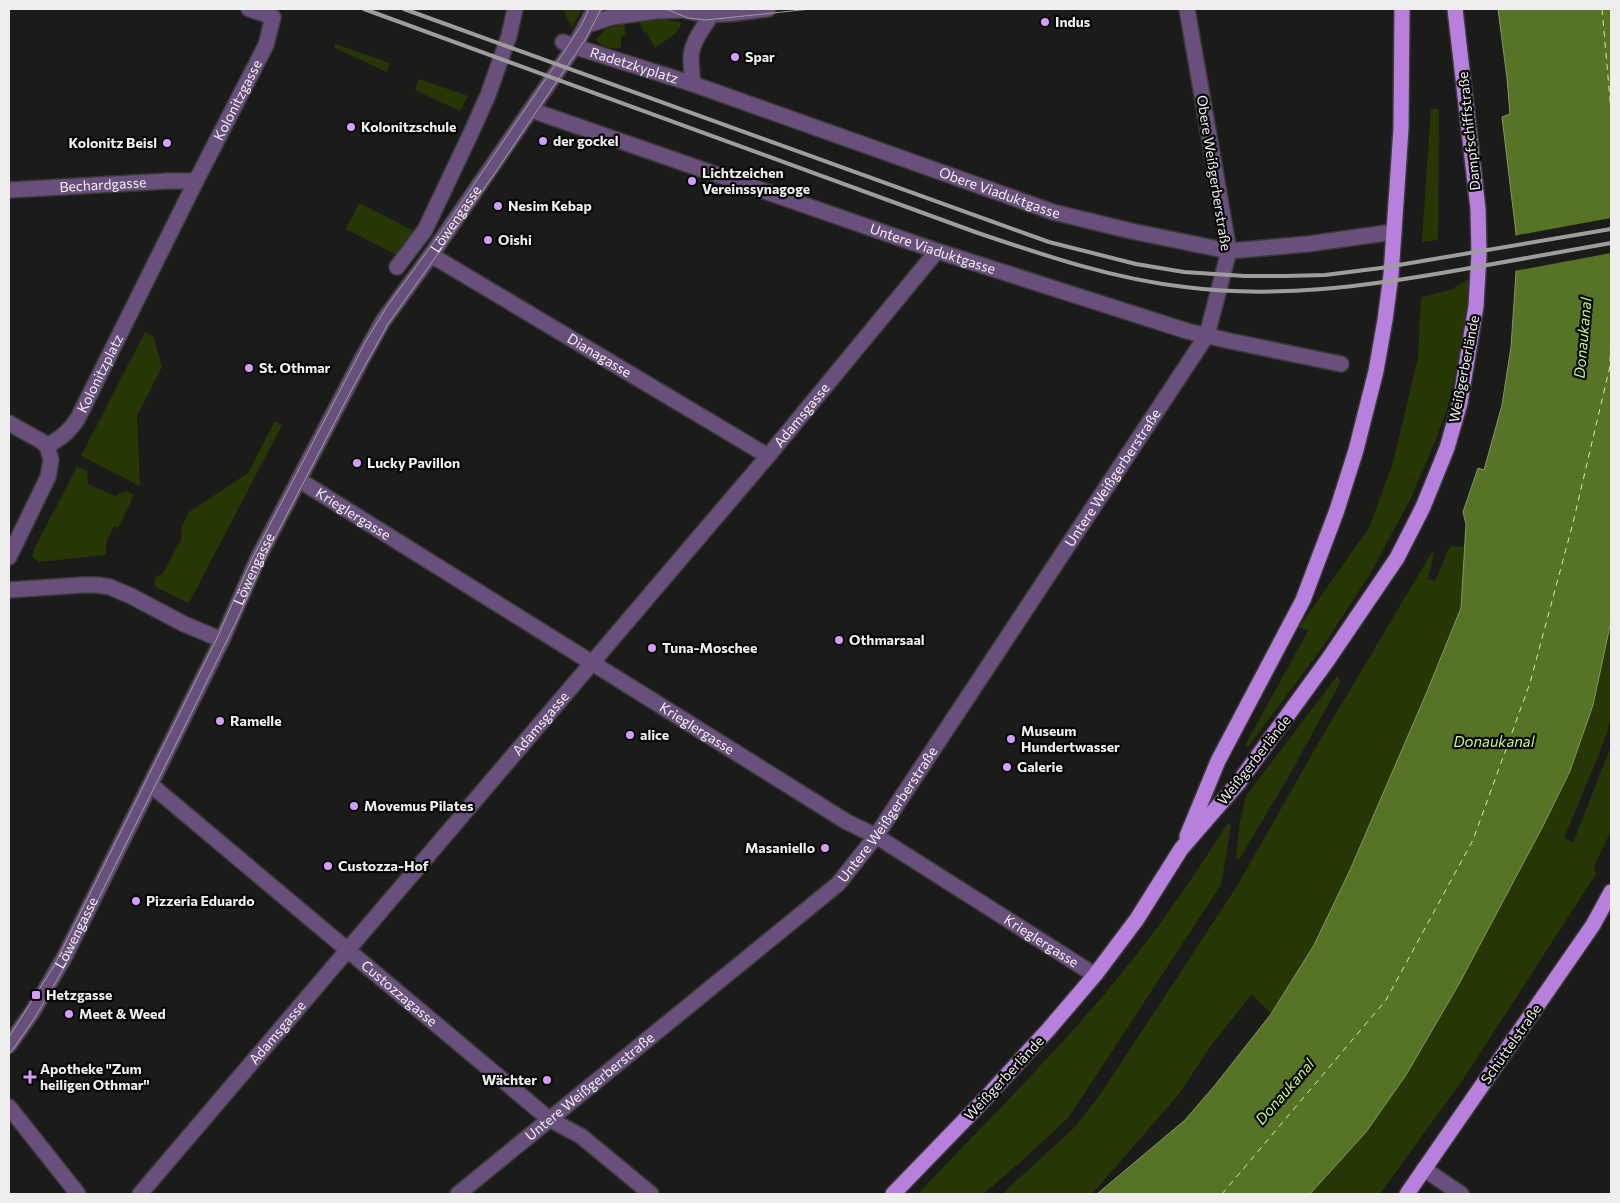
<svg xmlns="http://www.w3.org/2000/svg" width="1620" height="1203" font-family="Commissioner,sans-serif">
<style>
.green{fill:#263705}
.water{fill:#577325;stroke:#849861}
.pier{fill:#1b1c1a}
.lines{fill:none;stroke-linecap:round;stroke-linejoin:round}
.ferry{stroke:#cbf58c;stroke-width:1;stroke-dasharray:6 5;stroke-linecap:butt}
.minor-casing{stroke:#393a38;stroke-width:18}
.major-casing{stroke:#393a38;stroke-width:18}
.minor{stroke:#694f7b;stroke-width:15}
.major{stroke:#b780dd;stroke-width:15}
.tram{stroke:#9d9e9c;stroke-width:1}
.rail{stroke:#9d9e9c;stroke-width:4}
.poi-dot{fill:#d49cfc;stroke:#060706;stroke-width:2}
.labels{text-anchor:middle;stroke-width:4.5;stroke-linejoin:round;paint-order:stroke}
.poi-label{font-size:14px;font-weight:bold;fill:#eeefed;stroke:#060706;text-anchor:start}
.street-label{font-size:14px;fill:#eeefed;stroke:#060706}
.water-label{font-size:15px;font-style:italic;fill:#cbf58c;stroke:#060706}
</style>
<rect width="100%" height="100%" fill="#1b1c1a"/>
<!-- green -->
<g class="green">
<path d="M563,9H582L572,28Z"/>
<path d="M639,20H668L682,23L675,34L655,48L646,31L644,33Z"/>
<path d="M624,23L626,35L621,36V48C611,49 603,47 595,40L606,29Z"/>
<path d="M335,44L390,63L387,72L335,48Z"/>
<path d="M419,79L468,96L460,111L415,90Z"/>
<path d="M1431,109H1439L1438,240L1423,242L1422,239Z"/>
<path d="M359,203L414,231L401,257L346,229Z"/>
<path d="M1469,279L1465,334L1447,409L1436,439L1411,498L1370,574L1322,648L1248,747L1245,745L1308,631L1299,627L1369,528L1393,463L1418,357L1421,297L1450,290Z"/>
<path d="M145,332L153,336L162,367L137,416L140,486L81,456Z"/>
<path d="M275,421L282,425L190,601L186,602L156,587L154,583L156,577L163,573L182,537L181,528L189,512L248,473Z"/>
<path d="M77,467L87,471L88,484L115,496L126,491L134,495L118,528L114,526L106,543V552L104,555L39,562L33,557L34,549Z"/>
<path d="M1450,546L1464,547L1461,608L1426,694L1350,870L1314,945L1271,1014L1252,994L1212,1044L1179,1094L1092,1194H1002L1075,1127L1102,1092L1237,886L1319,742L1432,552L1434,553L1428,579L1435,581Z"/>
<path d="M1611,621V716L1607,733L1595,764L1564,838L1573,843L1611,746V831L1594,866L1596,874L1464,1078L1380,1194H1310L1366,1132L1406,1074L1459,984L1543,826L1570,771L1593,705Z"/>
<path d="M1337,676L1341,681L1289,776L1239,860L1236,858L1240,821L1246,796Z"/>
<path d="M1228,823L1231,826L1221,885L1068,1118L1017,1165L983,1194H918C992,1115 1071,1039 1137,954C1170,912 1199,868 1228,823Z"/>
</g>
<!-- water -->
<path class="water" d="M1498,9H1611V621L1593,705L1570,771L1543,826L1459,984L1406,1075L1366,1132L1310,1194H1097L1185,1120L1216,1084L1271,1014L1314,945L1350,870L1426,694L1461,608L1466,524L1463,512L1478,468L1484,470L1502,405L1511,347L1516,273V233L1502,117L1510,114L1507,78Z"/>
<!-- pier -->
<path class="pier" d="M1611,218V253L1514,271L1513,236Z"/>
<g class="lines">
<!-- ferry -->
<g class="ferry">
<path d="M1602,9L1611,111"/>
<path d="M1222,1194L1386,1000L1473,840L1530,683L1573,523L1610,366L1611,320"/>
</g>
<!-- minor casing -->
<g class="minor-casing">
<g id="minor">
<path d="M680,9C709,19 739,12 768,9"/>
<path d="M587,25L612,17L656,11L683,10"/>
<path id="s1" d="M563,42L579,48L693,84L1053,212L1131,231L1229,251L1308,244L1393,232"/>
<path d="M693,84C692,75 691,66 691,57C692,41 704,27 712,14"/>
<path id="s2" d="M531,110L937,251L1187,331L1230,341L1341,364"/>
<path id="s3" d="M9,190L168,181H196"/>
<path id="s4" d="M431,255L768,456"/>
<path d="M397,267L425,230L471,133L488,95L509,36L515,9"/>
<path d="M9,423L41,441L47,446L51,460L48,477L9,557"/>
<path id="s5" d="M47,446C61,438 70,431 78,418L196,181L266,45L273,17L249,9"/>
<path id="s6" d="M299,480L847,822L876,836L1095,975"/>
<path d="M9,590L82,585H98L110,587L131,596L184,624L222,640"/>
<path id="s7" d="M151,785L549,1119L581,1136L651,1194"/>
<path id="s8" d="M9,1045L33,1011L65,956L222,640L258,558L363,357L383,321L431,255L574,47L595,9"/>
<path d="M9,1107L78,1194"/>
<path d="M1424,1169L1461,1194"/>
<path id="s9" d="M140,1194L768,456L937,251"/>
<path id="s10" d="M458,1194L838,884L876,836L1207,335L1229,251L1187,9"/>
</g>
</g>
<!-- major casing -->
<g class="major-casing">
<g id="major">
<path d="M1187,836L1218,761L1303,600L1337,510L1356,450L1376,371L1385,320L1391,275L1401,129L1402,9"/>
<path d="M893,1194L983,1101L1048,1030L1095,975L1137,919L1181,849L1239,782L1327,661L1397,558L1423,507L1447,448L1460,403L1476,306L1479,254L1478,209L1455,9"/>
<path d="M1407,1194L1593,925L1611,892"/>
</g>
</g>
<!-- minor -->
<use href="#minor" class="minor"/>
<!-- major -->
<use href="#major" class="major"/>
<!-- tram -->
<g class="tram">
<path d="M666,9L688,18L706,20L811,9"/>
<path d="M9,1037L54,966L217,638L252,559L367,339L388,305L445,227L562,55L582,24L589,9"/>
<path d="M9,1055L34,1019L61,973L177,742L235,624L270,547L353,387L388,324L493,176L536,112L585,40L601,9"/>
</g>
<!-- rail -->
<g class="rail">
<path d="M364,9L978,233C1046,256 1114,279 1185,287C1277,299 1368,286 1459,270C1510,261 1560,252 1611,243"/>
<path d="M404,9L1049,242L1136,264L1184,272L1245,276H1285L1325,275L1381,268L1611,229"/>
</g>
</g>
<!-- markers -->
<g class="poi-dot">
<circle cx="1045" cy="22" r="5"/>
<circle cx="735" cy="57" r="5"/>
<circle cx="351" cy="127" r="5"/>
<circle cx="543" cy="141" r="5"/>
<circle cx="167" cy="143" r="5"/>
<circle cx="692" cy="181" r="5"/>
<circle cx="498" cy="206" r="5"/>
<circle cx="488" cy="240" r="5"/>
<circle cx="249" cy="368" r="5"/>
<circle cx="357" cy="463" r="5"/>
<circle cx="839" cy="640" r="5"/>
<circle cx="652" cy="648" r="5"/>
<circle cx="220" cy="721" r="5"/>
<circle cx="630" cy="735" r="5"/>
<circle cx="1011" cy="739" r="5"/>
<circle cx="1007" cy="767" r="5"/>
<circle cx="354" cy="806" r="5"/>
<circle cx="825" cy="848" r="5"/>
<circle cx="328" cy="866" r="5"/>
<circle cx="136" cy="901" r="5"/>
<rect x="31" y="990" width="10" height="10" rx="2.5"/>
<circle cx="69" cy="1014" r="5"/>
<path d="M27.5 1069.5h5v5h5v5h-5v5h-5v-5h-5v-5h5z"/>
<circle cx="547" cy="1080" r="5"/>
</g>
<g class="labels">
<!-- poi labels -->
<g class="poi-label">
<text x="1055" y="27">Indus</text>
<text x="745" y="62">Spar</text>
<text x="361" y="132">Kolonitzschule</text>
<text x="553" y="146">der gockel</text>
<text x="157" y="148" text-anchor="end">Kolonitz Beisl</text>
<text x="702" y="178">Lichtzeichen<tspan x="702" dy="16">Vereinssynagoge</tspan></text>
<text x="508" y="211">Nesim Kebap</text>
<text x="498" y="245">Oishi</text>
<text x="259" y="373">St. Othmar</text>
<text x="367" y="468">Lucky Pavillon</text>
<text x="849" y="645">Othmarsaal</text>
<text x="662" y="653">Tuna-Moschee</text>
<text x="230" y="726">Ramelle</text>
<text x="1021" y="736">Museum<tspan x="1021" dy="16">Hundertwasser</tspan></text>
<text x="640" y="740">alice</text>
<text x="1017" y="772">Galerie</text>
<text x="364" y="811">Movemus Pilates</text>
<text x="815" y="853" text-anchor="end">Masaniello</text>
<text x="338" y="871">Custozza-Hof</text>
<text x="146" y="906">Pizzeria Eduardo</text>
<text x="46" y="1000">Hetzgasse</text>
<text x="79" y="1019">Meet &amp; Weed</text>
<text x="40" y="1074">Apotheke "Zum<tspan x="40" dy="16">heiligen Othmar"</tspan></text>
<text x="537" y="1085" text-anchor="end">Wächter</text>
</g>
<!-- street labels -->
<g class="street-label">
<text dy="5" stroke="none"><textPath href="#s1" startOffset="75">Radetzkyplatz</textPath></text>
<text dy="5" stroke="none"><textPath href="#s5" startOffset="398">Kolonitzgasse</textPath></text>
<text transform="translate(1469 131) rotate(-96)" y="5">Dampfschiffstraße</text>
<text transform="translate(1214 173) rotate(81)" y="5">Obere Weißgerberstraße</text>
<text dy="5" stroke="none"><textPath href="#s3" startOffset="94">Bechardgasse</textPath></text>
<text dy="5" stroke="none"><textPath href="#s1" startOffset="462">Obere Viaduktgasse</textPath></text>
<text dy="5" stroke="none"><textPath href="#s8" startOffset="941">Löwengasse</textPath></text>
<text dy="5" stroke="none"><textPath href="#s2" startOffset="425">Untere Viaduktgasse</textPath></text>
<text dy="5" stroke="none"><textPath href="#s4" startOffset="196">Dianagasse</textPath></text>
<text transform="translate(1464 369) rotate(-79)" y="5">Weißgerberlände</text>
<text dy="5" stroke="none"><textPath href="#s5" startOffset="92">Kolonitzplatz</textPath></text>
<text dy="5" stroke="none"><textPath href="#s9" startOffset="1022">Adamsgasse</textPath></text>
<text dy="5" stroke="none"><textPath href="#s10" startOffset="981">Untere Weißgerberstraße</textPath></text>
<text dy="5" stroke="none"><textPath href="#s6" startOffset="64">Krieglergasse</textPath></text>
<text dy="5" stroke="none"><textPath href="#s8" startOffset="536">Löwengasse</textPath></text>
<text dy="5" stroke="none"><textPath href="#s9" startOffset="618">Adamsgasse</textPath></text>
<text dy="5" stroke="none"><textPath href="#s6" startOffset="469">Krieglergasse</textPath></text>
<text transform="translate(1254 760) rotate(-52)" y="5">Weißgerberlände</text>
<text dy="5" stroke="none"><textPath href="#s10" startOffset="576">Untere Weißgerberstraße</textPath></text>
<text dy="5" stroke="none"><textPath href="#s8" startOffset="131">Löwengasse</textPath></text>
<text dy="5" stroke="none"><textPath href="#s6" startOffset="874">Krieglergasse</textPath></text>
<text dy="5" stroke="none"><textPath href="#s7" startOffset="324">Custozzagasse</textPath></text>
<text dy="5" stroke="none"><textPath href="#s9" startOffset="212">Adamsgasse</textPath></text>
<text transform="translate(1511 1044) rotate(-55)" y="5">Schüttelstraße</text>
<text transform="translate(1004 1078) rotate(-47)" y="5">Weißgerberlände</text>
<text dy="5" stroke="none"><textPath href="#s10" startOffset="170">Untere Weißgerberstraße</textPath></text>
</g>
<!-- water labels -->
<g class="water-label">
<text transform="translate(1583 338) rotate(-85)" y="5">Donaukanal</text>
<text x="1494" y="747">Donaukanal</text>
<text transform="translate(1285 1092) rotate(-49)" y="5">Donaukanal</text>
</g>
</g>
<!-- border -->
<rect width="1620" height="1203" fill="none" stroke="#eeefed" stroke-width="20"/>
</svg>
